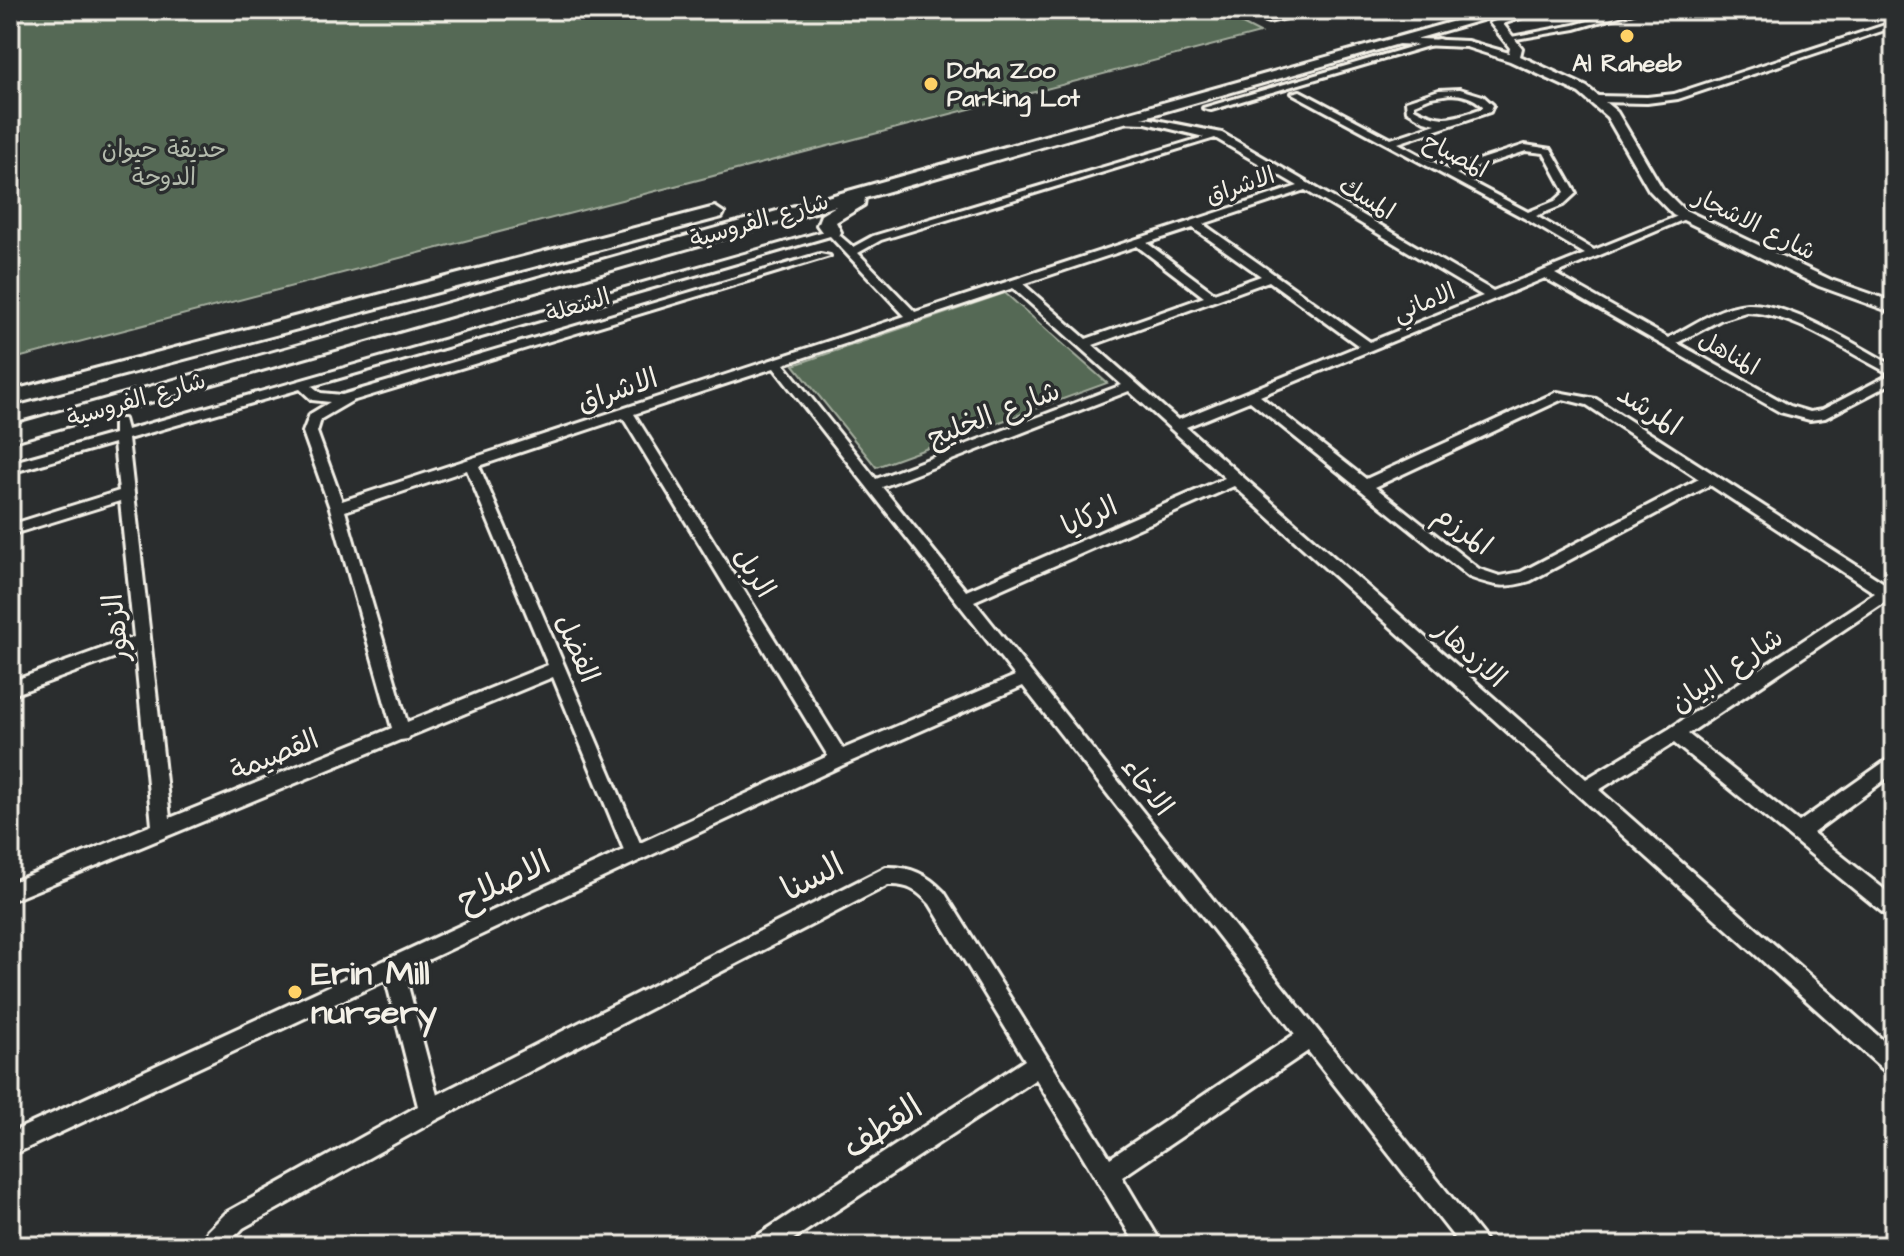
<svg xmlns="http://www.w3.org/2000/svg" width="1904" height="1256" font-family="'Architects Daughter','Playpen Sans Arabic',sans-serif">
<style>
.green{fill:#556954;stroke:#a4ad9e;stroke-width:2}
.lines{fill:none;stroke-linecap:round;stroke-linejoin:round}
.street-casing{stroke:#f4f1e8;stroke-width:6}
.secondary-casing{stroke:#f4f1e8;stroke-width:6}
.highway-casing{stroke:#f4f1e8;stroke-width:6}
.street{fill:#2a2d2e;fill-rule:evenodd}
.secondary{fill:#2a2d2e;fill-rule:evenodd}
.highway{fill:#2a2d2e;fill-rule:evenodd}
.poi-dot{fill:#ffd166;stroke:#2a2d2e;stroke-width:3}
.labels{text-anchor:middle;stroke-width:7;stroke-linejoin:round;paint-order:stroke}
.far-poi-label{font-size:24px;font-weight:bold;fill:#f4f1e8;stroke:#2a2d2e}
.far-park-label{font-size:24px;fill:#b4bbad;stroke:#2a2d2e}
.far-street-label{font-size:24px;fill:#f4f1e8;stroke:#2a2d2e}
.street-label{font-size:28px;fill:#f4f1e8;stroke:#2a2d2e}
.near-street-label{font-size:34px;fill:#f4f1e8;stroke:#2a2d2e}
.near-poi-label{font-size:34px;font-weight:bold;fill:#f4f1e8;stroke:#2a2d2e;text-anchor:start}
</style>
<rect width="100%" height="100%" fill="#2a2d2e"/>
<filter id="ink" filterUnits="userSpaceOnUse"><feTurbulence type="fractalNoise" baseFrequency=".0125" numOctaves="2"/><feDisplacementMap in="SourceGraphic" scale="16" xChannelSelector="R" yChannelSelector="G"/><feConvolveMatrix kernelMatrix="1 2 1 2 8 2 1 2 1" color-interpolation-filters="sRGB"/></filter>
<g filter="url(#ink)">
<!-- green -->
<g class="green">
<path d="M10,10H1215L1260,33L10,360Z"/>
<path d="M1005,293L1107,383L876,467L794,365Z"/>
</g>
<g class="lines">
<!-- street casing -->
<g class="street-casing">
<g id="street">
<path d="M1232,10C1245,10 1258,18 1271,17C1289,16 1306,10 1324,10L1268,22Z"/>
<path d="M1627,10H1640L1575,29L1510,40L1506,38L1574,25Z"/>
<path d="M1882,10H1894V15Z"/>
<path d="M1894,22V27L1678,99L1647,103L1597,102L1592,99L1597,96L1647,97L1674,94Z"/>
<path d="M1438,39L1445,41L1211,110L1203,108Z"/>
<path d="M1460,89L1483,96L1493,105L1490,112L1398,143L1448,170L1525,145L1551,149L1576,193L1563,205L1536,216L1594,250L1683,214L1692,216L1555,274L1668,338C1692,326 1719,306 1747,304C1789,302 1857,346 1894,366V382L1825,418L1810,420L1780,412L1545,278L1260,396L1366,479L1557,392L1596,399L1887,585L1894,584V596L1688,734L1799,822L1894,755V773L1813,833L1894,897V918L1887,916L1674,743L1599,790L1894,1050V1075L1886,1072L1234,486L974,601L1484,1238L1488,1246H1461L1308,1051L1122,1177L1163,1246H1137L1036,1079L783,1246H750L754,1238L1025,1060L930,904C917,890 907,884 888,885L438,1119L243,1228L226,1246H202L208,1231L227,1212L418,1106L386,980L10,1156V1133L624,850L553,677L410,736L408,739L400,740L10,901V883L152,825L135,650L10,696V682L134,637L120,501L10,535V525L119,491L114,443L10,473V463L114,434V419H124L127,430L832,229L853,247L873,236L1204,137L1146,123L1116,122V118L1119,117L1146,118L1222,133L1493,291L1585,254L1524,218L1292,93L1300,91L1391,139L1436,124L1424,121L1407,111L1406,101L1439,90ZM1450,94C1463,94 1473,97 1483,106V108C1453,118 1443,124 1414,108V104L1431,97ZM1215,138L1298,186L915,312L858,253L881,240ZM1526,151L1544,153L1565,192L1555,201L1528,212L1456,174ZM1305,190L1483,296L1370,342L1203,224ZM1193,228L1261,276L1214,293L1147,243ZM830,236L905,316L342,501L317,432L321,419L352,401L830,256L820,254L342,395L321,393L312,386ZM1137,246L1204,297L1086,339L1023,284ZM1269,281L1359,346L1178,420L1093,345ZM1013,288L1122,385L876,479L784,364ZM1746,312C1798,314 1845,352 1891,374L1822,410L1810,412L1790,406L1677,343L1720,320ZM774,368L1015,676L843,749L634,414ZM300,389L312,400L330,402L310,414L303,432L330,508L392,728L170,818L128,439ZM1129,391L1225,478L966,591L882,487ZM1563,399L1587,405L1699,479L1521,572L1500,576L1479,569L1375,487ZM1250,401L1469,577C1494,586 1504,589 1530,581L1710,485L1875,593L1669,729L1586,779L1186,427ZM623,418L828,756L640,843L479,466ZM467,470L548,665L407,722L345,511ZM1023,686L1295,1034L1110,1158L944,892C927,874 910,866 886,867L437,1095L404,971L845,764Z"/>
</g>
</g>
<!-- secondary casing -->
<g class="secondary-casing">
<path id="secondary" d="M1527,10H1543L1503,24L1522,48L1520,56L1587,87L1617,112L1662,188L1683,209L1831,280L1894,302V313L1819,286L1673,215L1649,190L1607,117L1579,93L1510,61L1466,47L1397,44L1391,41L1397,38L1467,41L1509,53L1510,48L1490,23Z"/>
</g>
<!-- highway casing -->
<g class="highway-casing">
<g id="highway">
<path d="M1494,10H1516L865,198L864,205L836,222L841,232L839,236H825L817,225L821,215L836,206L10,442V426Z"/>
<path d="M715,207L724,213L722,217L10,405V391Z"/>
</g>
</g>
<!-- street -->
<use href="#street" class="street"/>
<!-- secondary -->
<use href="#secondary" class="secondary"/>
<!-- highway -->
<use href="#highway" class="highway"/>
</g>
</g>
<!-- markers -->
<g class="poi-dot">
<circle cx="1627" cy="36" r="8"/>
<circle cx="931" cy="84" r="8"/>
<circle cx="295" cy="992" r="8"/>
</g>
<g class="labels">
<!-- far-poi labels -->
<g class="far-poi-label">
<text x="1627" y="71">Al Raheeb</text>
<text x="947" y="78" text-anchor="start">Doha Zoo<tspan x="947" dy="28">Parking Lot</tspan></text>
</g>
<!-- far-park labels -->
<g class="far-park-label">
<text x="164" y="157">حديقة حيوان<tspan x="164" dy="28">الدوحة</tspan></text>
</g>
<!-- far-street labels -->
<g class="far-street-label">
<text transform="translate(1456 155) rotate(28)" y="8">المصباح</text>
<text transform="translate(1240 185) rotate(-18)" y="8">الاشراق</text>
<text transform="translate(1367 198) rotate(31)" y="8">المسك</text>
<text transform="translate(759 220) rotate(-16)" y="8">شارع الفروسية</text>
<text transform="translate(1755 224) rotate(26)" y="8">شارع الاشجار</text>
<text transform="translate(1424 302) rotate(-22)" y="8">الاماني</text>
<text transform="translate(578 305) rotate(-17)" y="8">الشعلة</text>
<text transform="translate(1729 353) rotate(29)" y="8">المناهل</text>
<text transform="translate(136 399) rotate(-16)" y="8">شارع الفروسية</text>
</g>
<!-- street labels -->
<g class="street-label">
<text transform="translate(617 389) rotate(-18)" y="10">الاشراق</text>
<text transform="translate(1650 409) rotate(33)" y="10">المرشد</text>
<text transform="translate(993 413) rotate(-21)" y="10">شارع الخليج</text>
<text transform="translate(1089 515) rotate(-24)" y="10">الركايا</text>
<text transform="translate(1464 529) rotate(37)" y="10">المرزم</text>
<text transform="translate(755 572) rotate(58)" y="10">الربل</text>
<text transform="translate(115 628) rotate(-96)" y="10">الزهور</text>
<text transform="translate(578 648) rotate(67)" y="10">الفضل</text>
<text transform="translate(1471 653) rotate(42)" y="10">الازدهار</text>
<text transform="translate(1726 669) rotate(-34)" y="10">شارع البيان</text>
<text transform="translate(274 754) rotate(-22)" y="10">القصيمة</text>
<text transform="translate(1148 786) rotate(52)" y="10">الاخاء</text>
</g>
<!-- near-street labels -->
<g class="near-street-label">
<text transform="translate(812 876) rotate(-27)" y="12">السنا</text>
<text transform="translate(503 880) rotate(-25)" y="12">الاصلاح</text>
<text transform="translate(882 1126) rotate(-33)" y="12">القطف</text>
</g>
<!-- near-poi labels -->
<g class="near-poi-label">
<text x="311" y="984">Erin Mill<tspan x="311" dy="39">nursery</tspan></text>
</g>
</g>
<!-- margin -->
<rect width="1904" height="1256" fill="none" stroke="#2a2d2e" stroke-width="40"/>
<rect x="20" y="20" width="1864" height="1216" fill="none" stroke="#f4f1e8" stroke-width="3" filter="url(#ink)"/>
</svg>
